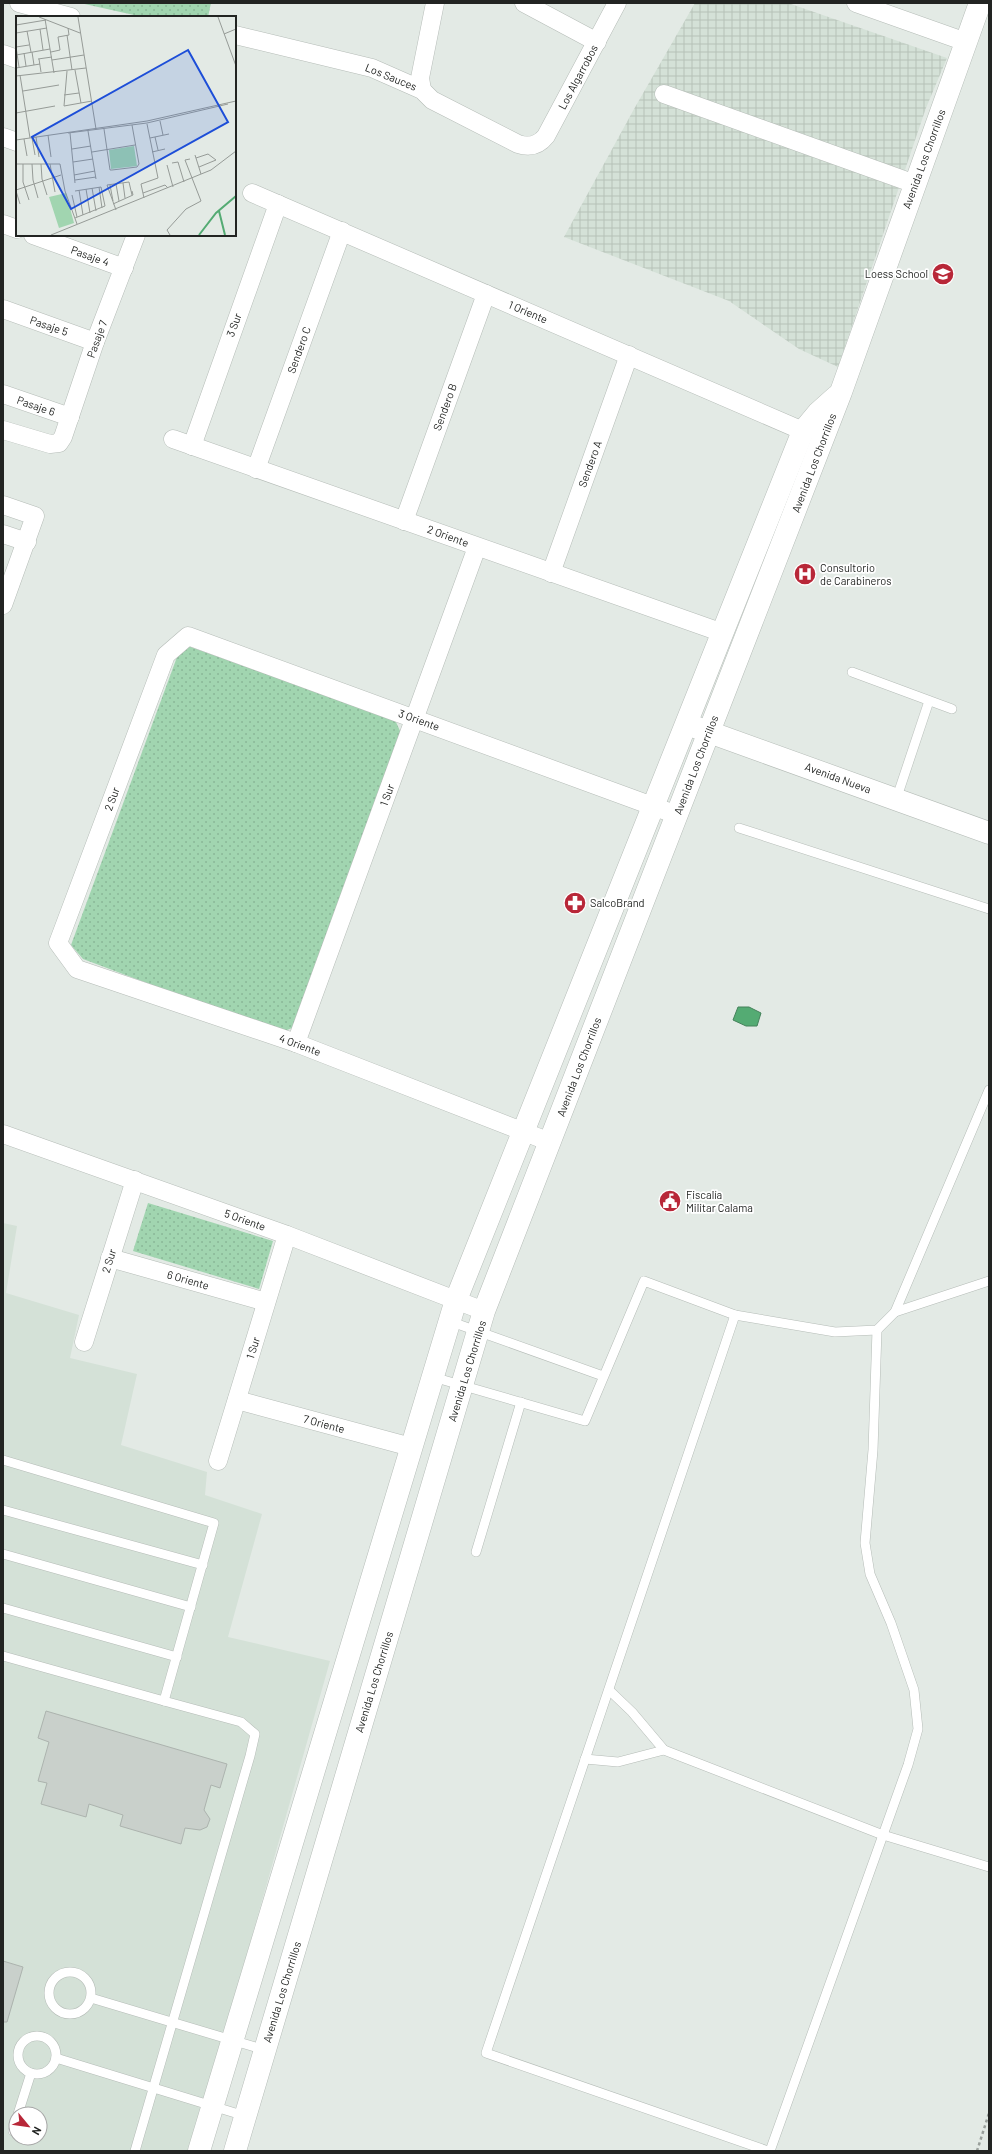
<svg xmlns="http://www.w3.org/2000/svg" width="992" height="2154" font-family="Barlow,sans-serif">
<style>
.built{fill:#d4e1d7;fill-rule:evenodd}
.industrial{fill:url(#industrial-grid)}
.park{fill:url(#park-dots)}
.water{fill:#54ab73;stroke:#45825b}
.building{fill:#c9d0cb;stroke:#acb3ae}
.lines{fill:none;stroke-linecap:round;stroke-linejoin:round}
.lane-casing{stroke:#b5bcb7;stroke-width:10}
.street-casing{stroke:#b5bcb7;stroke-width:19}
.secondary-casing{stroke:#b5bcb7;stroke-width:23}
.path{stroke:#999f9b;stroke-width:2.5;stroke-dasharray:3 3;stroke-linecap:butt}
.lane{stroke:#fff;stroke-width:9}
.street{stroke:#fff;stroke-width:18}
.secondary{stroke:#fff;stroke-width:22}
.labels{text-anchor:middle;stroke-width:3.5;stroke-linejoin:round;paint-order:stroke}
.street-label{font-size:11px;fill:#222422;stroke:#fff}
.poi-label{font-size:11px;fill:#222422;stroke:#fff;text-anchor:start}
.inset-river{fill:none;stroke:#54ab73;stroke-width:2}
.inset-road{fill:none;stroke:#969b97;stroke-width:1}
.view{fill:#1d4ed8;fill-opacity:0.15;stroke:#1d4ed8;stroke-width:2}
.inset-edge{fill:none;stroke:#222422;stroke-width:2}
</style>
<defs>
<pattern id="industrial-grid" width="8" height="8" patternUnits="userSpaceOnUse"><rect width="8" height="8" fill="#d4e1d7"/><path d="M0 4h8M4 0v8" fill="none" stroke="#b6c1b8"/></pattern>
<pattern id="park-dots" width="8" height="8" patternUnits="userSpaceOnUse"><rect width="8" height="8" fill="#a1d5b0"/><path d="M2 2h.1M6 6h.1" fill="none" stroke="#8ab797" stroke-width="1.8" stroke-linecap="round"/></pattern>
</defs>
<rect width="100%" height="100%" fill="#e3eae5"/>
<!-- built -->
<path class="built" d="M3,1223L17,1226L6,1293L79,1315L70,1358L137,1374L121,1445L207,1472L205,1495L262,1514L228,1637L330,1661L191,2151H3ZM16,2114H40V2138H16Z"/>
<!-- industrial -->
<path class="industrial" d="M695,3H788L947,58L926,108L838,367L799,349L729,301L564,237L634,109Z"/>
<!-- park -->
<g class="park">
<path d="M80,3H211L208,17H143Z"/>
<path d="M188,646L395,720L401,733L292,1028L280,1033L83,959L71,945L177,657Z"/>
<path d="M148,1203L273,1241L259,1289L133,1251Z"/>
</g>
<!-- water -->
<path class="water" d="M738,1007H749L761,1013L757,1026H746L733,1020Z"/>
<!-- building -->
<g class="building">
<path d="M46,1711L227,1764L220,1788L211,1785L204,1810L210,1819L207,1827L200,1830L185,1828L181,1844L120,1826L123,1815L89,1804L86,1817L41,1804L47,1783L38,1781L49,1742L38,1738Z"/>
<path d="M3,1961L23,1967L7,2022H3Z"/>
</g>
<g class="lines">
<!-- lane casing -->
<g class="lane-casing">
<g id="lane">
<path d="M852,672L952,709"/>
<path d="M896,800L929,701"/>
<path d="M739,828L989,909"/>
<path d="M895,1312L989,1281"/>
<path d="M449,1321L603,1376"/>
<path d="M433,1377L585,1421L644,1281L735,1315"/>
<path d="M3,1460L214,1523L164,1701L3,1656"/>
<path d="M3,1510L203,1565"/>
<path d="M476,1552L521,1402"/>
<path d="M3,1554L191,1607"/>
<path d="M3,1608L177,1657"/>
<path d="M609,1690L632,1712L664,1750"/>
<path d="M585,1759L618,1762L664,1750L883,1835L908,1765L918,1729L914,1690L891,1623L870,1574L865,1543L873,1450L877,1330"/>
<circle cx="70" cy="1993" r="21"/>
<path d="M91,1998L265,2050"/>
<circle cx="37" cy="2055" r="19"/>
<path d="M56,2058L245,2116"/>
<path d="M18,2114L31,2073"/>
<path d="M13,2131L16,2122"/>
<path d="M135,2151L250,1756L255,1734L241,1722L164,1701"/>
<path d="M768,2151L486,2053L735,1315L835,1332L877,1330L895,1312L989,1090"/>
<path d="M770,2151L883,1835L989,1867"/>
</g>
</g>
<!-- street casing -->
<g class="street-casing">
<g id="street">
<path d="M19,3L71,17"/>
<path d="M524,3L597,42"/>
<path d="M856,3L966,42"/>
<path d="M235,35L372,68L422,90L432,100L518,144C530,148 539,145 546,136L617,3"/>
<path d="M3,54L17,59"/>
<path d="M422,90L420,78L435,3"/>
<path d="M664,94L915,184"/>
<path d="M3,137L17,142"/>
<path d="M252,193L803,431"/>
<path d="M3,224L17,229"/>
<path d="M33,235L124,268"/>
<path d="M3,309L95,342"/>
<path d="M3,394L70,417"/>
<path d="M3,430L50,444L59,443L63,437L95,342L136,235"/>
<path d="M173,439L723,633"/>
<path d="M192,446L278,204"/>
<path d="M256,469L342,231"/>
<path d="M3,505L35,516L3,605"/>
<path d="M404,521L486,294"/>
<path d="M3,534L27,542"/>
<path d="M551,573L629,355"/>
<path d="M296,1043L477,547"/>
<path d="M3,1134L287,1235L484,1311"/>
<path d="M550,1142L296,1043L77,969L58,943L166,655L188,636L677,815"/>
<path d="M110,1258L266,1302"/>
<path d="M84,1342L135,1180"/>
<path d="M237,1400L411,1447"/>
<path d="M218,1461L287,1235"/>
</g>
</g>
<!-- secondary casing -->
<g class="secondary-casing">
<g id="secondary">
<path d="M695,727L989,833"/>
<path d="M199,2151L456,1300L803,431L818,413L837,396"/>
<path d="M235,2151L484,1311L841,392L980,3"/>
</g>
</g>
<!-- path -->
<path class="path" d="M977,2151L989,2113"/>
<!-- lane -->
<use href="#lane" class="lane"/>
<!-- street -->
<use href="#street" class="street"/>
<!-- secondary -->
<use href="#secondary" class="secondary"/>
</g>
<!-- icons -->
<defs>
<g id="school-disc" transform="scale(1.15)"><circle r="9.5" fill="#b82738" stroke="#fff"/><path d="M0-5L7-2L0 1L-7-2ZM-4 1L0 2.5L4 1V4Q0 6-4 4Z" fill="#fff"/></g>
<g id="hospital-disc" transform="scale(1.15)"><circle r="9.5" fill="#b82738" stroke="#fff"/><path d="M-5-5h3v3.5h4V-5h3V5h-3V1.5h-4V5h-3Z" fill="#fff"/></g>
<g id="pharmacy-disc" transform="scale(1.15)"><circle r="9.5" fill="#b82738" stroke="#fff"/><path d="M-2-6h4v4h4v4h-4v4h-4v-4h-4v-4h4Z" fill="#fff"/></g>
<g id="civic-disc" transform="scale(1.15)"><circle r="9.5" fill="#b82738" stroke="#fff"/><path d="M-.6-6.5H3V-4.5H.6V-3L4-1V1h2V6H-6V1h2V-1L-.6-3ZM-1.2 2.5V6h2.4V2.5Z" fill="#fff"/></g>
</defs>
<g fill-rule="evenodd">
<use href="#school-disc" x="943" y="274"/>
<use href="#hospital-disc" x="805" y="574"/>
<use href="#pharmacy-disc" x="575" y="903"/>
<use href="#civic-disc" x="670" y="1201"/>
</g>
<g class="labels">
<!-- street labels -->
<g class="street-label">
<text transform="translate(391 77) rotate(22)" y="4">Los Sauces</text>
<text transform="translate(578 77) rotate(-62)" y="4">Los Algarrobos</text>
<text transform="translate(924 159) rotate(-70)" y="4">Avenida Los Chorrillos</text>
<text transform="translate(90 256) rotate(20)" y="4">Pasaje 4</text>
<text transform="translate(528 312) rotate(23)" y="4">1 Oriente</text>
<text transform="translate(234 325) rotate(-70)" y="4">3 Sur</text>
<text transform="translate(49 326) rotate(19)" y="4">Pasaje 5</text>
<text transform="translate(97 339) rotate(-70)" y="4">Pasaje 7</text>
<text transform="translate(299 350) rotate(-70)" y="4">Sendero C</text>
<text transform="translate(36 406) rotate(19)" y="4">Pasaje 6</text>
<text transform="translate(445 407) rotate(-70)" y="4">Sendero B</text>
<text transform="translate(814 463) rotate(-69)" y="4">Avenida Los Chorrillos</text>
<text transform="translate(590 464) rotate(-70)" y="4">Sendero A</text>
<text transform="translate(448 536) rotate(20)" y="4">2 Oriente</text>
<text transform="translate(419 720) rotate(20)" y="4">3 Oriente</text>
<text transform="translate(696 765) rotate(-69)" y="4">Avenida Los Chorrillos</text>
<text transform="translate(838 778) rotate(20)" y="4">Avenida Nueva</text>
<text transform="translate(387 795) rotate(-70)" y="4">1 Sur</text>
<text transform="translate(112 799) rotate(-70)" y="4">2 Sur</text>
<text transform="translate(300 1045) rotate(20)" y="4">4 Oriente</text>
<text transform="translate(579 1067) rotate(-69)" y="4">Avenida Los Chorrillos</text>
<text transform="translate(245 1220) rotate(20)" y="4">5 Oriente</text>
<text transform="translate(109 1261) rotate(-73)" y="4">2 Sur</text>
<text transform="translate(188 1280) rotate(16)" y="4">6 Oriente</text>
<text transform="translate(253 1348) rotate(-73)" y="4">1 Sur</text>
<text transform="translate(467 1371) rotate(-73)" y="4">Avenida Los Chorrillos</text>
<text transform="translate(324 1424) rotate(15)" y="4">7 Oriente</text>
<text transform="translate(374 1682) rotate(-73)" y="4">Avenida Los Chorrillos</text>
<text transform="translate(282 1992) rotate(-73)" y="4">Avenida Los Chorrillos</text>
</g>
<!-- poi labels -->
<g class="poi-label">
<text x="928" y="278" text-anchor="end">Loess School</text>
<text x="820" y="572">Consultorio<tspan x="820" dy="13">de Carabineros</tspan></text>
<text x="590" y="907">SalcoBrand</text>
<text x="686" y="1199">Fiscalía<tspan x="686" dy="13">Militar Calama</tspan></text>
</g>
</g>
<!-- overview -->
<g transform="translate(16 16)">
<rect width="220" height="220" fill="#e3eae5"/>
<path d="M118,130L121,150L95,153L93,134ZM50,177L58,207L43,212L33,181Z" fill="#a1d5b0"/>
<path class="inset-river" d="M203,195L209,219M183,219L200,197L220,180"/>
<path class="inset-road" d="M23,1L64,17M62,1L80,113M202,1L220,50M29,3L38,57M0,9L30,4M24,13L27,34M11,15L15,36M0,17L31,12M208,18L220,13M51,19L56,54M0,31L3,51M0,31L13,29M16,36L18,49M35,36L44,34L42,21L53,19L52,12M8,37L10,50M0,39L34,33M22,43L36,41M23,43L25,56M36,44L68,39M0,52L24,48M59,54L65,87M51,55L48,90L76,85M4,59L14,122M0,60L70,52M7,75L43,69M48,79L63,77M0,97L39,90M144,105L147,119M88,113L94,154H96L121,151L123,148L116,109M72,115L80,163M52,117L131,107L212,88M54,117L59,167M32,119L35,141M20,121L23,141M139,121L142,134M16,122L19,139M134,122L153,118M8,123L11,140M0,124L131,105L220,85M56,133L75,130M76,136L119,129M136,136L149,133M179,139L185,158M180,142L192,138L200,144L183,151M57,146L77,143M156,147L162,146L168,166M0,148H44L49,175L61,208M7,148V166L13,184M16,148L17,164L22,182M25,148L26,163L31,179M34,148L39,176M151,149L157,171M58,159L79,155M59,164L80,161M107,167L109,182M100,168L103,185M94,169L97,185M83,171L86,192M76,172L80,195M70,173L74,197M0,174L45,159M63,174L67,199M0,175L4,188M127,177L149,169L152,172M56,179L61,201M128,182L125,168L142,162L131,108M97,188L117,179L116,175M100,194L91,169L113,166L116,179M59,202L89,190L85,171L59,175M35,219L195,154L220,135M154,219L151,214L170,193L185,185L169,144L174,143"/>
<path class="view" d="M172,34L212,106L55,193L16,121Z"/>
<rect width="220" height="220" class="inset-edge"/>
</g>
<!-- border -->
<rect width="992" height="2154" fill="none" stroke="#222422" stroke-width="8"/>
<!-- north arrow -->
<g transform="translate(28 2126) rotate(119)"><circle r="19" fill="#ffffff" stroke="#a7a7a7"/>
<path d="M0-3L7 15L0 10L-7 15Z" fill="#b82738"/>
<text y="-6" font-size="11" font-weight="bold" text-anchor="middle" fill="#222422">N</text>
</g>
</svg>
